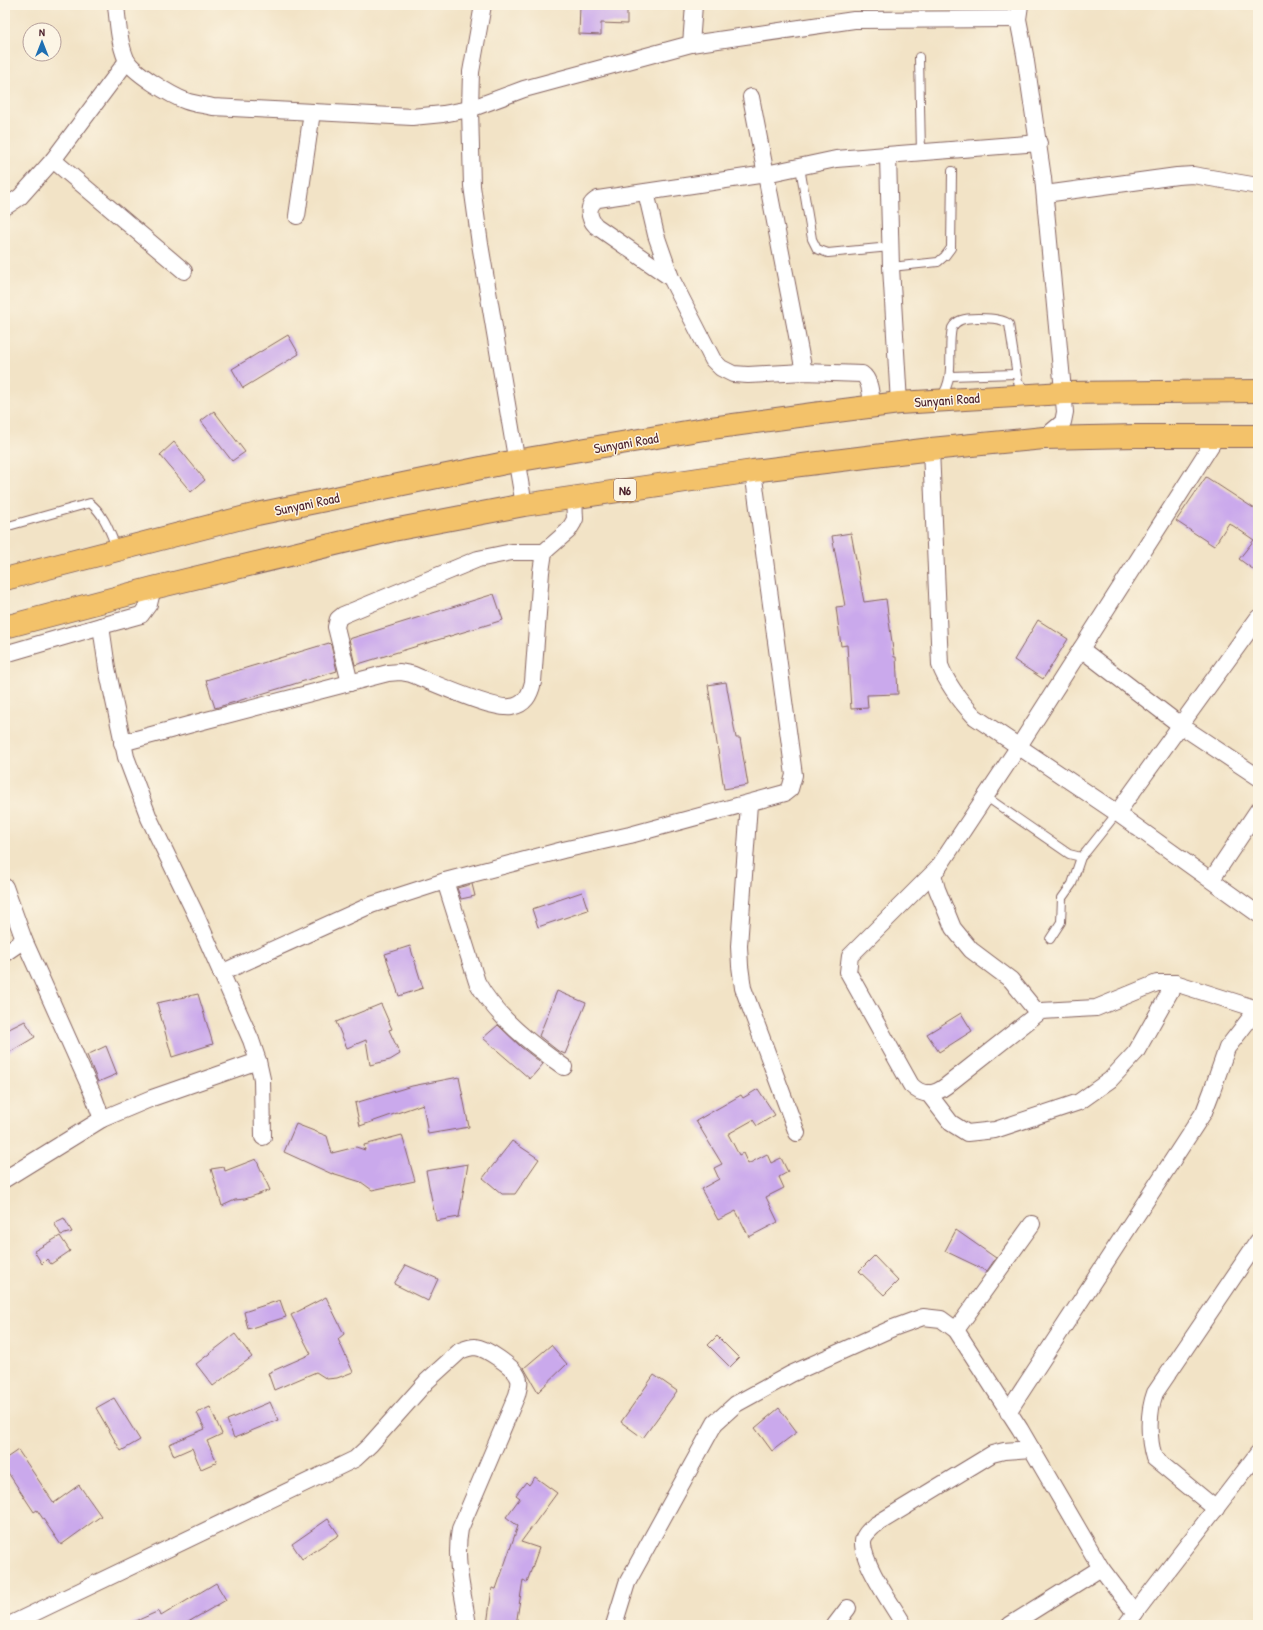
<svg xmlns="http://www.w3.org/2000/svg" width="1263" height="1630" font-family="'Patrick Hand',sans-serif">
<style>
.building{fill:#caa9ec}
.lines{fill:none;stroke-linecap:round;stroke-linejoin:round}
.service-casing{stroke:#856461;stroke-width:10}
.minor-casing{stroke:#856461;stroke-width:18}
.primary-casing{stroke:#856461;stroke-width:24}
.service{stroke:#fff;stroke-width:8}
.minor{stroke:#fff;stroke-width:16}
.primary{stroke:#f3c26a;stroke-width:22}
.labels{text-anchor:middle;stroke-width:3;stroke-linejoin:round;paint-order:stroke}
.shield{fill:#fcf5e5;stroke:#7f5f63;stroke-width:1}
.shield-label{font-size:13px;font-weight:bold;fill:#4a1f2b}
.street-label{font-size:14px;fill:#4a1f2b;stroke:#fcf5e5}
</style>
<rect width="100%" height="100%" fill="#fcf5e5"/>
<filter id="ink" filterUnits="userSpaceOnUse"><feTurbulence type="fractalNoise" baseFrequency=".025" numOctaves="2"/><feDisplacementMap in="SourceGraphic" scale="8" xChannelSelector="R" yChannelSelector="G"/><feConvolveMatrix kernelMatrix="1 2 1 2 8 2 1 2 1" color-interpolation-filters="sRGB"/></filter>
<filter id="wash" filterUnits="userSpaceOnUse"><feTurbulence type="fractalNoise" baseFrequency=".012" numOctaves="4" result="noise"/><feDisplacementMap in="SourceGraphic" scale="16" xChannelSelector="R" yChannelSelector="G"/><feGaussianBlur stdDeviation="0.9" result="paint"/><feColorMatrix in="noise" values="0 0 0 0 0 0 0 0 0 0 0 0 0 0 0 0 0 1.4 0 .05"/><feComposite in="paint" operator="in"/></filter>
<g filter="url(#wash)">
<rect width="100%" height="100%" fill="#f2e3c6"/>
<g id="blocks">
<!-- building -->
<g class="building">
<path d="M580,5H627V24L601,23V35L579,34Z"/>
<path d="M288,335L299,354L243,388L232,369Z"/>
<path d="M214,411L245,452L232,461L201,421Z"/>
<path d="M174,442L205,480L191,492L160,455Z"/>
<path d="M1206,477L1258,511V573L1239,559L1254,540L1229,523L1214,546L1176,521Z"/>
<path d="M851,533L864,602L886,599L894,657H896L898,694L867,695L868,708L851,709L847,645L841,646L836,607L845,606L832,536Z"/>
<path d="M494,594L503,620L355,665L349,639Z"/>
<path d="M1038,620L1068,639L1043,679L1014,660Z"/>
<path d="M329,643L331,645L337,671L215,708L206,680Z"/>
<path d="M726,682L736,738H740L748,785L724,789L708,685Z"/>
<path d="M472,884L475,896L461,899L457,888Z"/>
<path d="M582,892L588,910L538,927L532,909Z"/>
<path d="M410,946L423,988L399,996L385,954Z"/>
<path d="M557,991L586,1003L565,1054L558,1051L539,1036Z"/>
<path d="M198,994L213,1044L172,1057L157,1003Z"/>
<path d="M381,1004L392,1029L389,1030L400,1054L390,1060L370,1065L366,1040L347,1048L336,1022Z"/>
<path d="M961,1013L972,1031L939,1052L927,1034Z"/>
<path d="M25,1021L35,1037L5,1055V1031Z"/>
<path d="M498,1025L521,1047L543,1064L530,1079L483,1038Z"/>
<path d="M106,1046L117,1074L98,1082L87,1055Z"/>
<path d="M459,1077L469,1127L428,1134L423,1104L360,1126L355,1103L412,1086Z"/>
<path d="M758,1089L775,1115L757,1126L753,1120L728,1134L739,1155L743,1153L748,1164L767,1154L771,1163L781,1158L788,1172L779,1177L784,1188L766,1197L778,1222L749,1237L736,1211L718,1220L701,1189L719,1179L714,1168L722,1164L696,1121L741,1095L743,1098Z"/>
<path d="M296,1124L327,1136L332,1153L356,1147L365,1150L364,1145L402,1135L415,1181L372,1190L361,1182L332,1173V1174L284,1152Z"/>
<path d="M512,1141L539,1159L515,1194H502L483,1178Z"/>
<path d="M256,1159L270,1190L245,1199L235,1200L222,1206L211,1169L224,1167L225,1171Z"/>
<path d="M468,1164L459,1217L436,1221L426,1171Z"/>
<path d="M64,1218L72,1232L61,1235L54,1223Z"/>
<path d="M956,1230L996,1258L987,1271L945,1251Z"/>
<path d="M60,1236L70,1251L51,1264L47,1259L42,1264L34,1251Z"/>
<path d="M874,1256L898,1281L884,1295L859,1271Z"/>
<path d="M406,1265L438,1279L428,1301L394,1284Z"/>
<path d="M326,1297L344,1334L338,1339L353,1372L337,1378L327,1379L316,1372L274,1390L268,1373L311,1354L291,1315Z"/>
<path d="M280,1300L286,1317L248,1329L244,1312Z"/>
<path d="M235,1334L252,1357L213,1386L196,1364Z"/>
<path d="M717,1336L739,1358L730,1367L708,1345Z"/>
<path d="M551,1345L567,1364L538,1392L524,1368Z"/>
<path d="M654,1375L677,1391L643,1438L621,1422Z"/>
<path d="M114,1398L140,1440L121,1451L96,1408Z"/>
<path d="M270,1402L278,1420L234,1438L227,1420Z"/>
<path d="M210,1407L222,1434L207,1441L217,1462L201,1469L192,1448L174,1456L169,1444L205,1429L197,1413Z"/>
<path d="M779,1408L797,1432L772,1451L755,1428Z"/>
<path d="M18,1450L54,1503L79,1485L101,1516L61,1545L37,1510L34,1512L5,1468V1459Z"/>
<path d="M535,1477L557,1493L521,1542L539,1548L527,1582L523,1580L516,1625H487L492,1588L496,1589L518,1526L506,1517L520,1498L516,1495L526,1482L529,1485Z"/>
<path d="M328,1519L339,1535L302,1559L292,1544Z"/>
<path d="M216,1583L226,1600L183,1625H127L159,1611L161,1616Z"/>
</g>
</g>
</g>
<g filter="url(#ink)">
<use href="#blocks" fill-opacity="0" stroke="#856461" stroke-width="1"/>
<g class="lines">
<!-- service casing -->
<g class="service-casing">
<g id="service">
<path d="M919,57L921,153"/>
<path d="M800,167L812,239L817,249L828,253L890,247"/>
<path d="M891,267L938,262L945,256L951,248L952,171"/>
<path d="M950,376L1016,374"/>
<path d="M941,397C956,377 947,351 952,328C954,324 956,322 961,320C970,317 1002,317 1009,324L1018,382L1027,392"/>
<path d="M5,527L90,503C105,515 110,533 117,549"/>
<path d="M985,796L1069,854L1081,857L1086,852L1117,813"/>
<path d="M1050,939L1061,922L1062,898L1072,884L1081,857"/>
</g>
</g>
<!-- minor casing -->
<g class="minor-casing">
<g id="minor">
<path d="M116,5C118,24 119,42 126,59C132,72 172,96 186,101C194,104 204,105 213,107L412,117L443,114L470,109L524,89L691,44L854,20L1018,19"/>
<path d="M483,5L471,72L470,109L472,186L480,244L524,505"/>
<path d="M1020,5L1018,19L1025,55L1043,178L1065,412L1063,422L1044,438"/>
<path d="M691,44L694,5"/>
<path d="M127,61L53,160L184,271"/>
<path d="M751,97L804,372"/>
<path d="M888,156L891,267L899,403"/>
<path d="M646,192L656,235L671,278L713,360L721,368L733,374L748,375L804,372L862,374C871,380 871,397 872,407"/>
<path d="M1045,194L1177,176L1193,175L1258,186"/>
<path d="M5,207L20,197L53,160"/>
<path d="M297,216L312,112"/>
<path d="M671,278L596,226C588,218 586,205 598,199L766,174L836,159L1039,143"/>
<path d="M1217,436L1019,746L938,868L850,956L848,972L911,1085C922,1096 933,1096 946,1086L1041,1011L1096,1008L1157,983H1175L1257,1009"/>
<path d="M931,449L940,665C947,684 961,702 975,717L1117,813L1258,914"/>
<path d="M153,588L149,604L141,615L101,626L107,668L126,757L149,818L195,913L251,1040L258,1061L262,1079L263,1137"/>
<path d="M1081,649L1180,725L1258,777"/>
<path d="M5,654L101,626"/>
<path d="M350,683L336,627L338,619L343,615L478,559L512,552H544"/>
<path d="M122,743L203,721L388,673L400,672L411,674C432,682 492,710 511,707C525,705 530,695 533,682L541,572L544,552L568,531L573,523L575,519L574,498"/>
<path d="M749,804L739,946L740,966L743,988L797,1133"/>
<path d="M1117,813L1258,618"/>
<path d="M933,874L937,889L953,928L971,950L1011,980L1037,1012"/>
<path d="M1212,879L1258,810"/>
<path d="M445,881L477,982C497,1018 531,1044 564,1067"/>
<path d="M5,887L24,940L92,1092L102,1119L152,1098L258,1061"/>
<path d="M5,953L24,940"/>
<path d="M221,973L371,905L445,881L563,850L630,835L785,793L790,789L794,775L753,471"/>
<path d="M928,1093L951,1123L967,1133L995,1130L1079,1102L1110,1080L1136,1052L1175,983"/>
<path d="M5,1179L102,1119"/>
<path d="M956,1330L1032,1224"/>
<path d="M1008,1412L1204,1112L1212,1091L1227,1048L1258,1008"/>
<path d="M1216,1509L1154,1458C1148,1438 1148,1412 1155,1393L1258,1241"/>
<path d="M9,1625L355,1459L370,1445L427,1381L460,1351C465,1349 469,1347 475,1347C486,1348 514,1367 518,1377C521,1382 518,1390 517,1395L460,1529C454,1561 463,1593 468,1625"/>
<path d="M614,1625L627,1583L715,1423L736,1404L791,1374L893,1328L923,1317L941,1319L956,1330L1020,1429L1101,1568L1135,1613"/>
<path d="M835,1625L848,1608"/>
<path d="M904,1625C893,1606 862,1563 863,1542C863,1535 870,1530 875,1525L992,1454L1004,1451L1032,1449"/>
<path d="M1010,1625L1101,1568"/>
<path d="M1126,1625C1169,1567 1215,1511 1258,1453"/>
</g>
</g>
<!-- primary casing -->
<g class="primary-casing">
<g id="primary">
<path d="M5,579L257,514L515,461L704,429L813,414L899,403L1063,393L1258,391"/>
<path d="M5,627L153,588L393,530L524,505L753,471L931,449L1044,438L1136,436H1258"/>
</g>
</g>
<!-- service -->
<use href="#service" class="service"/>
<!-- minor -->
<use href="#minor" class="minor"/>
<!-- primary -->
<use href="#primary" class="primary"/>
</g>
</g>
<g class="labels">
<!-- shield labels -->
<rect class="shield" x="614" y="479" width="22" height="22" rx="3"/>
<g class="shield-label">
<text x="625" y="495">N6</text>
</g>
<!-- street labels -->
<g class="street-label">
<text transform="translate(947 400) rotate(-4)" y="5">Sunyani Road</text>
<text transform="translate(626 443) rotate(-10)" y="5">Sunyani Road</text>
<text transform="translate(307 504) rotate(-12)" y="5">Sunyani Road</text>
</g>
</g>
<!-- margin -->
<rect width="1263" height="1630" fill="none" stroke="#fcf5e5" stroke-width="20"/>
<!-- north arrow -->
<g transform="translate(42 42)"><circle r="19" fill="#fcf5e5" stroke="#b59f9b"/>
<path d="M0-3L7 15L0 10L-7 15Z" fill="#1f6fb2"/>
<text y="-6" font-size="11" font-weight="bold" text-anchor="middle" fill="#4a1f2b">N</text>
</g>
</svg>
